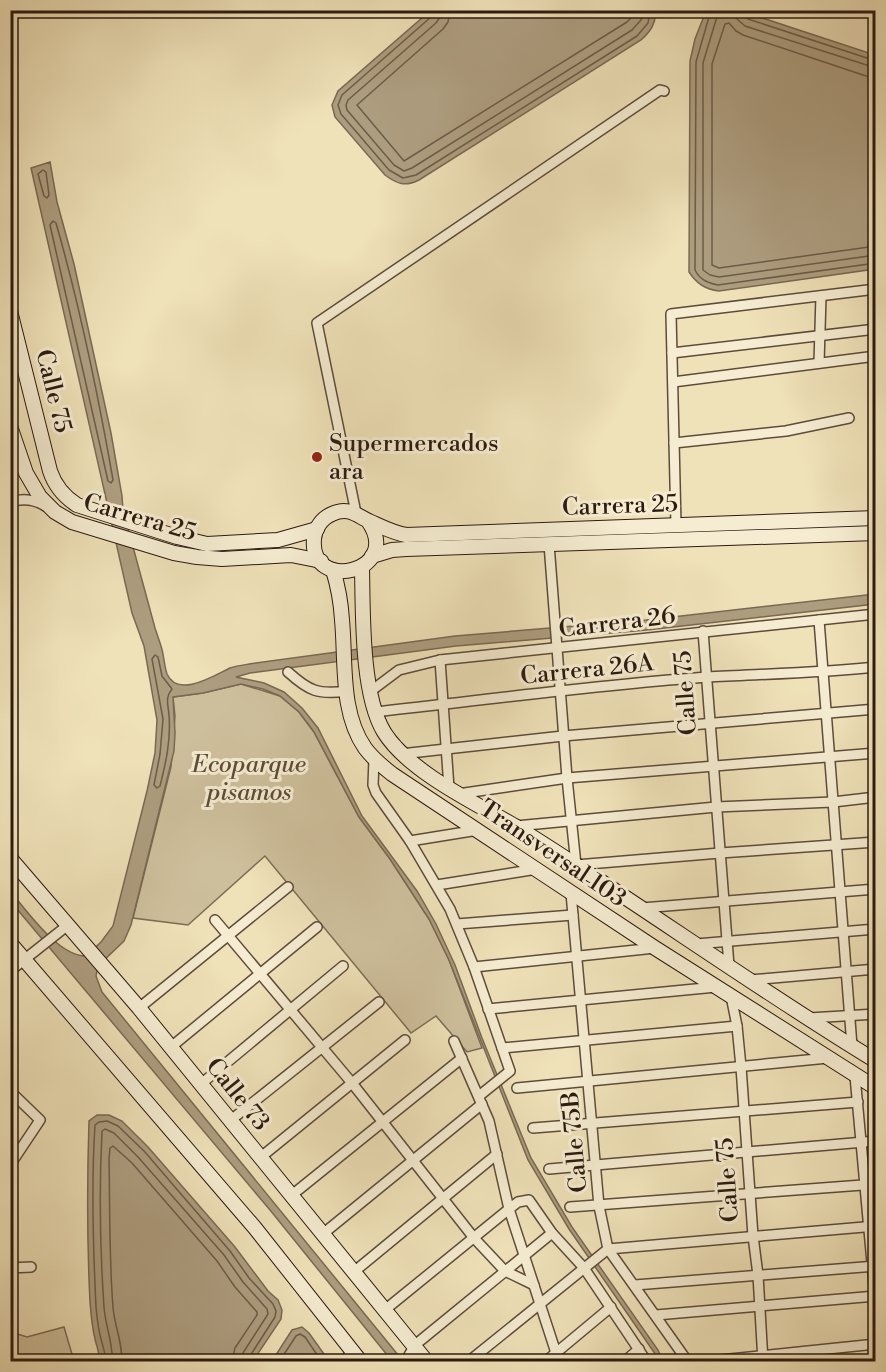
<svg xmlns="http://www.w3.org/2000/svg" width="886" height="1372" font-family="'Libre Bodoni',serif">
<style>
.green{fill:#cebf9c;stroke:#7d6c56;stroke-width:1.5}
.water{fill:#ad9d7f;stroke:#796953;stroke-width:1.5}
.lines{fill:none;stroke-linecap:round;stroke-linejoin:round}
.shore{stroke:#6c5c48;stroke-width:1.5}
.street-casing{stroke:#5d4c3b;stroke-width:12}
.secondary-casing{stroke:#2c1a11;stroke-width:16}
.street{stroke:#f5ecd1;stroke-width:9}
.secondary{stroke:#f5ecd1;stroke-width:14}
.poi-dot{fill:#8f2418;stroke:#f5ecd1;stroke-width:2}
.labels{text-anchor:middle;stroke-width:6;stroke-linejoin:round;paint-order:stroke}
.street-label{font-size:24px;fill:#2c1a11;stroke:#f5ecd1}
.poi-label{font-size:24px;fill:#2c1a11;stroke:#f5ecd1;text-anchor:start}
.park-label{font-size:24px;font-style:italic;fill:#5d4c3b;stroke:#f5ecd1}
</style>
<rect width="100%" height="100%" fill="#efe1b8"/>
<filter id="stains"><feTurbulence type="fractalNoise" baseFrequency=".00333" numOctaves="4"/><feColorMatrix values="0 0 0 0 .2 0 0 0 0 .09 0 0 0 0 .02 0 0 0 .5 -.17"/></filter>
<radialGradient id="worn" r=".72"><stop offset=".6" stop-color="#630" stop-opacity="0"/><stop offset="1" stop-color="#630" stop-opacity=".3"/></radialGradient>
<!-- green -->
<g class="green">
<path d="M241,684L280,696L299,712L314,732L359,817L390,859L429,919L449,960L482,1048L467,1052L436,1016L411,1033L265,856L188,925L133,918L171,767L175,716L173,697L203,693Z"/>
<path d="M64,1327L74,1361H11V1332L27,1337Z"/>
</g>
<!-- water -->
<g class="water">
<path d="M430,11L655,10C657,23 650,32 641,40L419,180C405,187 397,184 385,175L335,117L332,105L338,91Z"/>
<path d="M706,11H741L875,55V269L719,291C705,289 697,284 689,272L690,61L695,39Z"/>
<path d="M50,162L57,202L74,264L111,433L122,496L123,510L155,628C157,634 159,640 161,646C164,655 164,665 167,674C178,699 215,675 230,668C236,666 243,665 249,664L455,636L646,620L875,594V604L647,630L456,646L250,673L236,677L264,683L284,692L302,708L318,728L362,816L417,891L436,924L455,965L482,1038L531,1158L572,1227L658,1350L663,1361H660L569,1229L528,1160L449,960L429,919L390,859L359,817L314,732L299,712L280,696L263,689L241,684L203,693L173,697L175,733L174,751L131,925L124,941L98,966L96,976L102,992L403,1361H392L270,1210L11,902L10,891C27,911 58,956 86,956L101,942L113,926L147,791L155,753L157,720L144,646L132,613L31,168Z"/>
<path d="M97,1115H109L122,1121L148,1147L235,1247L268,1291L278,1300L282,1310L281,1319L253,1361H99C100,1353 97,1348 95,1339C92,1327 91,1315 90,1302C87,1242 87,1182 89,1121Z"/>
<path d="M302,1327L309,1333L329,1361H272L292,1330Z"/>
</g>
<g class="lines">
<!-- shore -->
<g class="shore">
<path d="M433,10L431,17L342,95L338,105L341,114L389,170L403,178L416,175L637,36L648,23L650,10"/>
<path d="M441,10L440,17L436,23L348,100L346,105L347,110L394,165L404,171L412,168L632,30L641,20L642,10"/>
<path d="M450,10L448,22L443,29L357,105L404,161L627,22L632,17L633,10"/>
<path d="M711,10L696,62L695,270C700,280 708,283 718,285L876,263"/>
<path d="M719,10L703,63V270L710,275L719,277L876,255"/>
<path d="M736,10L737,19L745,26L876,68"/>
<path d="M743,10L744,16L748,19L876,61"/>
<path d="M876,77L866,76L743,35L736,31L729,23L725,24L712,64V265L719,268L876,246"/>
<path d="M43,170L46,172L49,195L47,198L44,196L38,174Z"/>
<path d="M53,221L56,223C80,307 98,394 113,480L111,483L108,481L50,225Z"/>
<path d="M155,655L158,657L162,676L172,689C165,697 168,704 169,715C171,740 166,762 160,786L157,788L154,785L160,754L163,719L152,659Z"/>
<path d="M105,1362C106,1352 103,1348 101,1339C98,1329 97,1317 96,1307C93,1246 91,1185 95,1125L99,1122L107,1121L118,1126L144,1151L230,1251L249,1278L273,1304L276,1311L275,1317L250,1356L249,1362"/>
<path d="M112,1362C114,1346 105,1325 104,1307C100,1249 99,1190 102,1131L105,1129L114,1133L138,1157L224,1255L243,1282L267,1309L268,1314L243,1353L241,1362"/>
<path d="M121,1362C124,1346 114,1325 113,1307C109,1258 110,1208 109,1159L110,1148L113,1146L132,1163L217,1261L235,1287L257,1312V1315L235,1348L232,1362"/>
<path d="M279,1362L296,1336L300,1334L305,1337L322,1362"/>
</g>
<!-- street casing -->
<g class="street-casing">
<g id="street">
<path d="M672,353L876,329"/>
<path d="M819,363L821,296"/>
<path d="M673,382L876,356"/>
<path d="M674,443L786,431L849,418"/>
<path d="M10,502C23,498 34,499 45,506"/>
<path d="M356,513L317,323L660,90L664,91"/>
<path d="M676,525L671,314L876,289"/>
<path d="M549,544L567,778L576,865L720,853L876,842"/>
<path d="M819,620L852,1046"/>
<path d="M703,631L729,966"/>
<path d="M440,660L449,788"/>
<path d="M288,672C309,691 318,695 347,691"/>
<path d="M371,691L399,670L440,660L876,614"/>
<path d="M374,712C485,700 595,685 707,677C763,674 819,673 876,667"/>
<path d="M401,754L563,736L876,709"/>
<path d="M374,759L373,785L376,793L410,841L450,909L474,967L510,1071L479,1096"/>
<path d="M458,794L567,778L876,753"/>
<path d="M516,826L716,807L833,802L876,797"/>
<path d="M410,841L478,830"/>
<path d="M437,885L537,869"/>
<path d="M571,893L599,1206L608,1249L688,1362"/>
<path d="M642,908L876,889"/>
<path d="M215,920L352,1083L474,1238L505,1271L534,1285"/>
<path d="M457,924L573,915"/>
<path d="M696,944L876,929"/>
<path d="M474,967L655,948"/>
<path d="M10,971L68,925"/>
<path d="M750,980L876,969"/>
<path d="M731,996L737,1026L741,1067L753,1236L758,1275L763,1362"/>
<path d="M139,1008L288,887"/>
<path d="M488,1009L716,987"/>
<path d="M809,1018L876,1014"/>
<path d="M454,1041L489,1121L509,1209L559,1362"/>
<path d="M171,1047L317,927"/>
<path d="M502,1048L737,1026"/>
<path d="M855,1076L876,1307"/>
<path d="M201,1084L343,966"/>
<path d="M517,1088L828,1058"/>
<path d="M10,1091L40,1120L10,1165"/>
<path d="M231,1120L379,1002"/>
<path d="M533,1128L858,1102"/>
<path d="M261,1157L405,1040"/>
<path d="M549,1169L876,1141"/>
<path d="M292,1195L462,1058"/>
<path d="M570,1207L876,1184"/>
<path d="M324,1233L482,1104"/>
<path d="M10,1268L31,1267"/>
<path d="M355,1271L497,1154"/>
<path d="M635,1285L876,1266"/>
<path d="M386,1309L509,1209L518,1202L529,1200L552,1233L584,1268L647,1362"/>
<path d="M656,1315L876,1296"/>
<path d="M343,1362L353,1351"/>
<path d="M405,1362L415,1345L552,1233"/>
<path d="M468,1362L608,1249L876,1226"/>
<path d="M545,1362L611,1307"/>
<path d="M624,1362L639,1349"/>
<path d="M700,1362L876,1344"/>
</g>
</g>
<!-- secondary casing -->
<g class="secondary-casing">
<g id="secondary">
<path d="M10,311L50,471C55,486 63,496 77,505L177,537L207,544L278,540L317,529"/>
<path d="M10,426L26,473L40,497L55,512L72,522L174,553L197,557L222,559L291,555L321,561"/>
<path d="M368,521C404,572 309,594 314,539C315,528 322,518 332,514C349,506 357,516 371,522C382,527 394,533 406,535L876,518"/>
<path d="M372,556L392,550L406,549L876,533"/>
<path d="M362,567C363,612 361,694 384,732C408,771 475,803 515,826C536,839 556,852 576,865C676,930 774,999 876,1061"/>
<path d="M333,570C338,586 341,603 342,620C346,662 340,712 365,748C373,759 382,766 392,774L655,948L876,1088"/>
<path d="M10,858L139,1008L427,1362"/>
<path d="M10,943L255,1228L361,1362"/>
</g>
</g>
<!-- street -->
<use href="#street" class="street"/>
<!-- secondary -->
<use href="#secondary" class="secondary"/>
</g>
<!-- markers -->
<circle class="poi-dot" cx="317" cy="457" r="6"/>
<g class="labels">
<!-- street labels -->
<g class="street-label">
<text transform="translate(54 391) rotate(76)" y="8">Calle 75</text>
<text transform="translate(620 505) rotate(-2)" y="8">Carrera 25</text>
<text transform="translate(140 517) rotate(16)" y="8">Carrera 25</text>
<text transform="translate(617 622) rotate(-7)" y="8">Carrera 26</text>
<text transform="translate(587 669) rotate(-6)" y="8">Carrera 26A</text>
<text transform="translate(685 693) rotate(-94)" y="8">Calle 75</text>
<text transform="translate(553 853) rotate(34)" y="8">Transversal 103</text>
<text transform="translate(238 1094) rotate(51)" y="8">Calle 73</text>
<text transform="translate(574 1142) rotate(-95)" y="8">Calle 75B</text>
<text transform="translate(727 1180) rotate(-94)" y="8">Calle 75</text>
</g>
<!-- poi labels -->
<g class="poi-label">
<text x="329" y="451">Supermercados<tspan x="329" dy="28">ara</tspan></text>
</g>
<!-- park labels -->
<g class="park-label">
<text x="249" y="772">Ecoparque<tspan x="249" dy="28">pisamos</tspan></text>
</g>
</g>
<!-- margin -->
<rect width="886" height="1372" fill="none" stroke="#efe1b8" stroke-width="36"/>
<rect x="12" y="12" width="862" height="1348" fill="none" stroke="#2c1a11" stroke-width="3"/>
<rect x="18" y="18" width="850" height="1336" fill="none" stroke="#2c1a11" stroke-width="1.5"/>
<rect width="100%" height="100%" filter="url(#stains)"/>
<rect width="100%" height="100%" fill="url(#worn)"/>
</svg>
